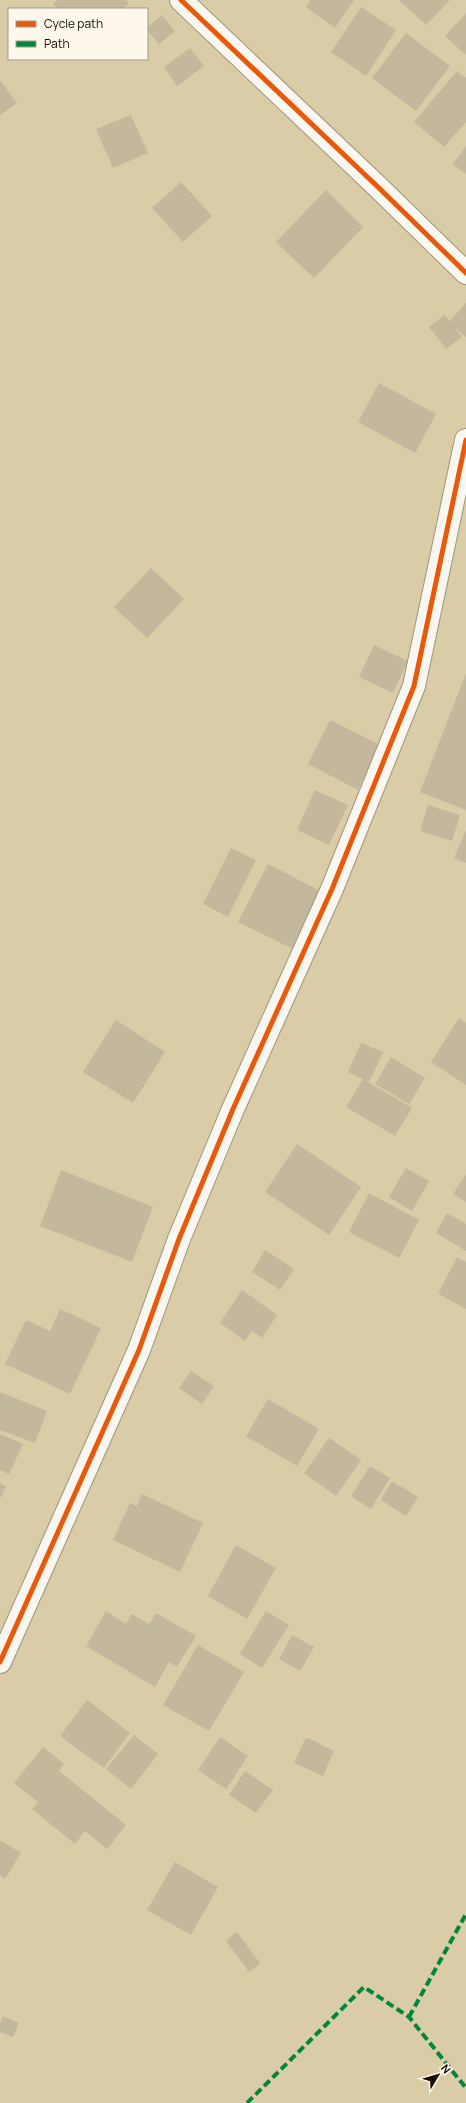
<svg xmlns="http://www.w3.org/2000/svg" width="466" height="2103" font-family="Manrope,sans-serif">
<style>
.building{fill:#c3b89b}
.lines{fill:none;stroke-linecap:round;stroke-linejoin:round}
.minor-casing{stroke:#9f9477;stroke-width:24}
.minor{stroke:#f9f7f2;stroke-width:22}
.quiet{stroke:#00873e;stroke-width:4;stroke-dasharray:8 4;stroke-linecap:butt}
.cycleway-casing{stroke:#fdf8eb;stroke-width:8}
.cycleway{stroke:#e8590c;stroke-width:5}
</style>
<rect width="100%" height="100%" fill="#dacca7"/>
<!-- building -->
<g class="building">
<path d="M57,0H126L129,3L123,9H58L53,4Z"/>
<path d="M310,0H354L335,28L306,7Z"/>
<path d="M399,0H450L426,25Z"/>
<path d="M361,7L396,30L366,76L331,52Z"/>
<path d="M466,13V55L445,36Z"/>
<path d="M162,15L175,31L159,44L147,30V28Z"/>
<path d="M406,33L450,66L416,111L372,78Z"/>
<path d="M190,48L204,66L177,86L164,67Z"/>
<path d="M457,71L466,78V122L444,147L414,122Z"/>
<path d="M0,80L17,103L0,115Z"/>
<path d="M131,115L148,153L113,168L96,129Z"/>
<path d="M466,146V174L453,164Z"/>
<path d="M181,182L212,216L183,242L152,208Z"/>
<path d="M326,190L363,227L314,278L276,242Z"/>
<path d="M466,303V337L455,328L462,337L446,349L429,327L445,315L450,321Z"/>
<path d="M379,383L436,414L415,453L358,422Z"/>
<path d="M151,568L184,599L147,638L114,607Z"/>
<path d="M374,645L408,661L393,693L359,677Z"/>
<path d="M466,673V810L420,792Z"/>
<path d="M330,720L380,745L358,790L308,764Z"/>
<path d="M315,790L348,805L329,845L297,830Z"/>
<path d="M428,805L460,815L452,841L420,831Z"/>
<path d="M466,830V863L454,858Z"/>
<path d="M231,848L256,860L228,917L203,904Z"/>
<path d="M268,864L322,892L293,949L238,922Z"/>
<path d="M459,1018L466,1023V1085L431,1062Z"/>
<path d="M116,1020L165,1052L133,1103L83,1072Z"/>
<path d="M361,1043L383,1052L369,1082L363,1079L412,1108L395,1136L346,1107L363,1079L348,1072Z"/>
<path d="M391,1057L425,1078L409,1104L375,1084Z"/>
<path d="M297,1144L361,1187L329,1235L265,1192Z"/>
<path d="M406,1168L429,1181L412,1211L389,1197Z"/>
<path d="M61,1170L153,1207L132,1262L40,1226Z"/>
<path d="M466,1174V1202L453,1194Z"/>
<path d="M369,1193L419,1220L399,1258L349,1232Z"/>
<path d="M447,1213L466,1224V1251L436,1233Z"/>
<path d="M265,1250L294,1269L280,1290L252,1272Z"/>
<path d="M457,1257L466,1262V1309L438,1294Z"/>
<path d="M242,1290L277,1315L262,1338L252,1331L245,1341L220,1323Z"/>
<path d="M60,1309L101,1328L70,1394L5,1364L26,1320L50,1331Z"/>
<path d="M191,1371L214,1386L202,1404L179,1388Z"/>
<path d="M0,1392L47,1411L35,1443L0,1430Z"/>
<path d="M268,1399L319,1429L297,1466L246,1436Z"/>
<path d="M0,1434L23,1444L9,1474L0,1470Z"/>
<path d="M329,1438L361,1460L336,1496L304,1473Z"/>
<path d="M370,1466L390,1478L371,1509L351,1496Z"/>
<path d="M392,1481L418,1497L406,1516L381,1500Z"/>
<path d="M0,1484L6,1486L0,1499Z"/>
<path d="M142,1494L203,1523L180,1572L113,1540L130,1503L137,1506Z"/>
<path d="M236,1545L276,1568L247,1619L208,1596Z"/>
<path d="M106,1611L126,1624L132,1614L149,1624L156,1613L196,1636L177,1667L169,1662L155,1687L86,1646Z"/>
<path d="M266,1611L289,1625L262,1668L240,1654Z"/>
<path d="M292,1635L314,1647L300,1671L279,1659Z"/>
<path d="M198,1645L244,1672L209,1731L163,1705Z"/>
<path d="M87,1700L130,1733L104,1768L60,1736Z"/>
<path d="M134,1735L158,1754L131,1789L106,1769Z"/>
<path d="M220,1737L248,1756L226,1789L198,1770Z"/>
<path d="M306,1737L334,1751L323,1776L294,1763Z"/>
<path d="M43,1747L64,1764L59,1771L126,1825L107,1849L85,1831L75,1844L32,1809L38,1802L14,1783Z"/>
<path d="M245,1771L273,1790L256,1813L229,1795Z"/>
<path d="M0,1840L21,1853L5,1879L0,1876Z"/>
<path d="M175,1862L218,1887L191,1935L147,1910Z"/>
<path d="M237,1932L260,1963L249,1972L226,1941Z"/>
<path d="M3,2016L19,2023L13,2037L0,2032V2023Z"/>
</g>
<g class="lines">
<!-- minor casing -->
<g class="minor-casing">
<g id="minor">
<path d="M181,0L379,188L466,273"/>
<path d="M0,1662L139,1350L179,1239L233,1109L332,889L414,686L466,440"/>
</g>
</g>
<!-- minor -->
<use href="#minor" class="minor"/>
<!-- quiet -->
<g class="quiet">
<path d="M409,2017L466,1914"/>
<path d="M247,2103L364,1987L409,2017L466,2088"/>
</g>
<!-- cycleway casing -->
<g class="cycleway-casing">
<g id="cycleway">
<path d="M181,0L379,188L466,273"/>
<path d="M0,1662L139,1350L179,1239L233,1109L332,889L414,686L466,440"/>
</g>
</g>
<!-- cycleway -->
<use href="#cycleway" class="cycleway"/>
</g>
<!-- legend -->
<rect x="8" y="8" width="140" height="52" fill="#fdf8eb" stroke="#a19a8d"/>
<rect x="16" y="21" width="20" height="6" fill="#e8590c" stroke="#a19a8d"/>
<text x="44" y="28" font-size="12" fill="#160c00">Cycle path</text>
<rect x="16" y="41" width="20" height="6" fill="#00873e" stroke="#a19a8d"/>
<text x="44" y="48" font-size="12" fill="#160c00">Path</text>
<!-- north arrow -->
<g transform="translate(438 2075) rotate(52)" stroke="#fdf8eb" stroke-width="3" paint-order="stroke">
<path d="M0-3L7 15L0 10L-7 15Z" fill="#160c00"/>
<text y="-6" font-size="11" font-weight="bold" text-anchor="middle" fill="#160c00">N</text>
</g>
</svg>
